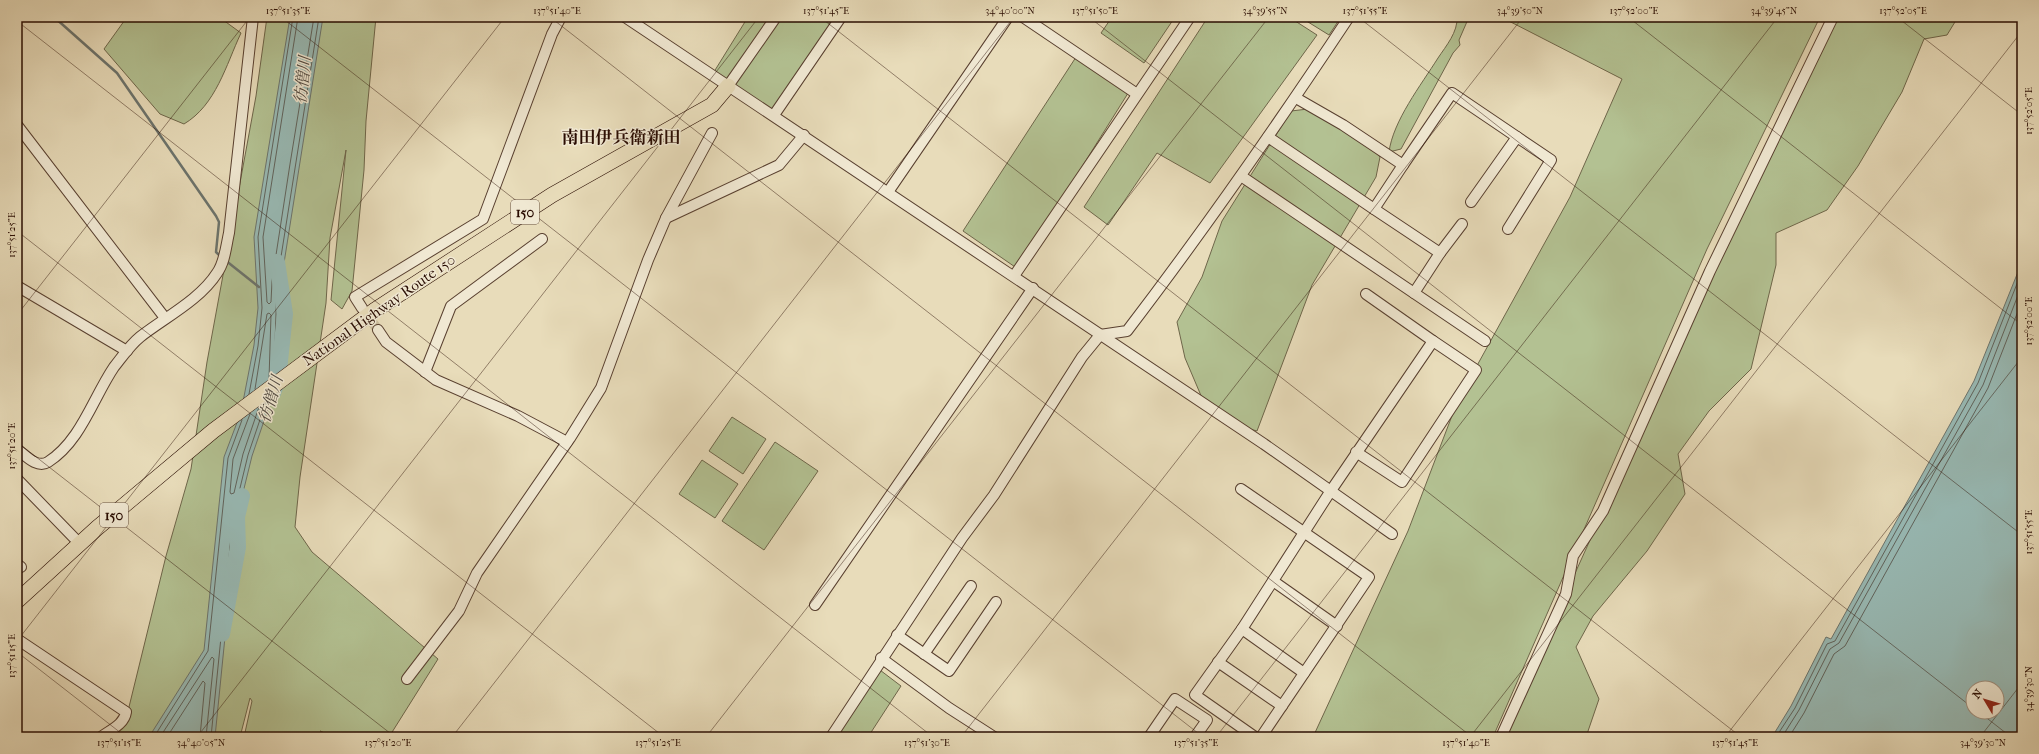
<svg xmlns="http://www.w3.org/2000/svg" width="2039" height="754" font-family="'IM FELL French Canon','Noto Serif JP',serif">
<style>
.green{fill:#b3c192;stroke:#6e664a}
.water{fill:#98bab5;stroke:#6c746d;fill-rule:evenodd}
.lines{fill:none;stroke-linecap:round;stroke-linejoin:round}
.shore{stroke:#60635c;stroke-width:1}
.stream{stroke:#6c746d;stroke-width:2.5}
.river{stroke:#98bab5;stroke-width:16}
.minor-tunnel{stroke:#cbbd9e;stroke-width:10;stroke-dasharray:10 5;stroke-linecap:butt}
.minor-casing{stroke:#594030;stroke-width:12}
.highway-casing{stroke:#290c02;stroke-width:16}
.minor{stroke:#f0e8d2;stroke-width:10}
.highway{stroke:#e8dcba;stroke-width:15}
.ticks{fill:none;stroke:#290c02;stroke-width:1;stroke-opacity:0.45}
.labels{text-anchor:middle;stroke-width:3;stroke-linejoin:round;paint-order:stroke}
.shield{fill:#f0e8d2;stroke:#654e40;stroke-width:1}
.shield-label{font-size:14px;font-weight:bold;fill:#290c02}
.street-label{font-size:15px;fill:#290c02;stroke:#f0e8d2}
.water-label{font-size:16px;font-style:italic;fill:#504941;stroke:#f0e8d2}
.quarter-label{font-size:17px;font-weight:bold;fill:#290c02;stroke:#f0e8d2}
.neatline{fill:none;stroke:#290c02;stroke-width:1.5}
.ticks-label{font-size:10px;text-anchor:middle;fill:#290c02}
</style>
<rect width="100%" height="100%" fill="#e8dcba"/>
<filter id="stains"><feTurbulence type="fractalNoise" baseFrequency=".005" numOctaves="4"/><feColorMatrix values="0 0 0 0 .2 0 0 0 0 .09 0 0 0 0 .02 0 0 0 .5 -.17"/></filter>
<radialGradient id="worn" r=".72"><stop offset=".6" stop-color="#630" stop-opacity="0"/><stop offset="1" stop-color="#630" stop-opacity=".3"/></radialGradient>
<!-- green -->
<g class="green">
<path d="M127,17H219L241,33C226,65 216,105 184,124L160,114L104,49Z"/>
<path d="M267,17H376L366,121L364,170L352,291L342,309L331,300L346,150L330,238L326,303L300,477L295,527L312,552L438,659L389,737H334L320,731L332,737H244L252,701L250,698L240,737H102L128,711L166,556L191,469L207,362L256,96Z"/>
<path d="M748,17H838L774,115L712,75Z"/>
<path d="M1112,17H1175L1144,63L1101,33Z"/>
<path d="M1208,17H1289L1317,35L1210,183L1157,153L1108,225L1084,207Z"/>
<path d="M1300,17H1341L1329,35Z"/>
<path d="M1457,17H1469L1459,40L1460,45L1453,53L1401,149L1389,152C1393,121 1421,85 1438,58C1446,46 1458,32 1457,17Z"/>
<path d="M1501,17H1820L1707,249L1493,737H1313L1408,531L1458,400L1570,197L1622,79Z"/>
<path d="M1833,17H1958L1947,35L1924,39L1902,92L1858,166L1827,210L1776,233V265L1751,369L1709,411L1678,454L1685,494L1647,551L1593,616L1576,647L1599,699L1586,737H1501L1756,173Z"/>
<path d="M1078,54L1130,90L1018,269L963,231Z"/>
<path d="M1308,109L1354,132L1380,157L1376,177L1312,285L1257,431L1235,425L1205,405L1185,358L1177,322L1202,277L1222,221L1291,111Z"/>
<path d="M732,417L766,439L743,474L709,451Z"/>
<path d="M775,442L818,471L764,550L722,521Z"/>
<path d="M702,460L738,484L715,518L679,494Z"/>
<path d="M876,667L901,686L868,737H831Z"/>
</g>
<!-- water -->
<g class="water">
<path d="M290,17H323L281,282L278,380L252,456L237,517L215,737H149L204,650L224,457L241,412L254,345L258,308L254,237Z"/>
<path d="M2022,262V737H1772L1791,706L1826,637L1831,639L1974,381ZM1973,688H1997V712H1973Z"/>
</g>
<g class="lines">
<!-- shore -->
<g class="shore">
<path d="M298,17L263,237L267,302L269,304L271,302L272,281L290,164L314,17"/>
<path d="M274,375L277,282L319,17"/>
<path d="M255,389L267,314L269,313L271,315L269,379"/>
<path d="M249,394L258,346L262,308L258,237L293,17"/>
<path d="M250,414L233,459L230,492L231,494L234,493L243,454L259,407"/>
<path d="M154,737L208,651L228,458L242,420"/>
<path d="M160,737L212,657L214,659L206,737"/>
<path d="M167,737L203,681L205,683L200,737"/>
<path d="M211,737L233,517L248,455L266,402"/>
<path d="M1776,737L1795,708L1827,644L1835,641L1978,383L2022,271"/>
<path d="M1782,737L1799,710L1830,649L1839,643L1983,385L2022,285"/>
<path d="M1789,737L1804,713L1834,654L1845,646L1988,388L2022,301"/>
</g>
<!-- stream -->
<g class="stream">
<path d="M54,17L117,73L216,216L219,222L216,252L221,257"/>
<path d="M225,260L259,287"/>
<path d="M278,302L284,307"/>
</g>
<!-- river -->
<g class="river">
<path d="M273,393L278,380L285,314L277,262"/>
<path d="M222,634L238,547L237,517L242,496"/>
</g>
<!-- minor-tunnel -->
<path class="minor-tunnel" d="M364,311L378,330"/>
<!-- minor casing -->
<g class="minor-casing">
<g id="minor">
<path d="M625,17L1264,444L1392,534"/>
<path d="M1023,17L1137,94"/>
<path d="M728,86L776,17"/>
<path d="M1296,98L1343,125L1403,165L1374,209L1440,253"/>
<path d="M774,115L841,17"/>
<path d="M17,125L165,318"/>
<path d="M1268,137L1374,209"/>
<path d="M1403,165L1452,93L1517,137"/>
<path d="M1241,176L1485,341"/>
<path d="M888,192L1008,17"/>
<path d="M1471,202L1517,137L1551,160L1508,229"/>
<path d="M666,218L779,165L804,135"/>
<path d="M1014,276L1190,17"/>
<path d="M17,286L127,351"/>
<path d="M1414,293L1440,253L1462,224"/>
<path d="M362,308L355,297L483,219L552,34L561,17"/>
<path d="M378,330L386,342L436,380L518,416L567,442"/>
<path d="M425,372L451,306L542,239"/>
<path d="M17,449C25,455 37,469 48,462C81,441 93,398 114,367C122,357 130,345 140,337C164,318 200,300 217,273C225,262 226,246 229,233L253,17"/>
<path d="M1356,452L1402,482L1476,370L1433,341"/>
<path d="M17,479L80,544"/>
<path d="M1241,489L1369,577L1261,737"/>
<path d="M17,564L21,567"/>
<path d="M1273,581L1337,626"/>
<path d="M815,605L1033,288"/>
<path d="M1242,629L1304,673"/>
<path d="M897,635L949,671L996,602"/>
<path d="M17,639L126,712C124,725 110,730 101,737"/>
<path d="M924,654L971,586"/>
<path d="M881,658L949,708L994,737"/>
<path d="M1218,662L1282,706"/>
<path d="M407,679L459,611L477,573L570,438L601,388L648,260L666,218L712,133"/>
<path d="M831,737L962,538L994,495L1082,357L1100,335L1127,331C1205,229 1278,124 1349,17"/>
<path d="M1149,737L1175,699L1207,720L1195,737"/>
<path d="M1255,737L1195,695L1242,629L1330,492L1433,341L1366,294"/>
<path d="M1501,737L1566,594L1573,556L1603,511L1710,271L1833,17"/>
</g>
</g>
<!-- highway casing -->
<g class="highway-casing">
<path id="highway" d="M17,601L97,528L213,431L375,310L552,195L712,105L728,86"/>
</g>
<!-- minor -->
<use href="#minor" class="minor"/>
<!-- highway -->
<use href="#highway" class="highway"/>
</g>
<!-- ticks -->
<path class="ticks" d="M281,17L1203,737M550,17L1472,737M820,17L1741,737M1089,17L1973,708M1358,17L2022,535M1628,17L2022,325M1897,17L2022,115M17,21L933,737M17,231L664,737M17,315L250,17M17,442L395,737M17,641L505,17M17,652L126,737M1979,712L2011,737M197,737L759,17M452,737L1014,17M706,737L1269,17M961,737L1523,17M1216,737L1778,17M1470,737L2022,31M1725,737L2022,357M1980,737L2022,683"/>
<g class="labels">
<!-- shield labels -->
<g class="shield">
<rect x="511" y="200" width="28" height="24" rx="3"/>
<rect x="100" y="503" width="28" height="24" rx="3"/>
</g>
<g class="shield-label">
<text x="525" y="217">150</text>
<text x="114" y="520">150</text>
</g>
<!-- street labels -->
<g class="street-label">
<text transform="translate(379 310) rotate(-35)" y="5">National Highway Route 150</text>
</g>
<!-- water labels -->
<g class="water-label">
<text transform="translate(302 80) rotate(-84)" y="6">彷僧川</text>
<text transform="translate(270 399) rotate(-73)" y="6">彷僧川</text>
</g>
<!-- quarter labels -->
<g class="quarter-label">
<text x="621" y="143">南田伊兵衛新田</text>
</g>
</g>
<!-- margin -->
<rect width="2039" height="754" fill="none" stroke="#e8dcba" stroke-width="44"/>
<!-- north arrow -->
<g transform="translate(1985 700) rotate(308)"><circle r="19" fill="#f0e8d2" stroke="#a0907f"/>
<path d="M0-3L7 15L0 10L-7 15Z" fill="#8f2418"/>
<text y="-6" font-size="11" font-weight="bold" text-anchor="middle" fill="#290c02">N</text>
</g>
<rect x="22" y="22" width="1995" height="710" class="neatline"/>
<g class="ticks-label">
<text x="288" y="14">137°51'35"E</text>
<text x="557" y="14">137°51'40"E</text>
<text x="826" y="14">137°51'45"E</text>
<text x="1010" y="14">34°40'00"N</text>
<text x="1095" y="14">137°51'50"E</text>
<text x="1265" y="14">34°39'55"N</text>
<text x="1365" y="14">137°51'55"E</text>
<text x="1520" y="14">34°39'50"N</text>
<text x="1634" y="14">137°52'00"E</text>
<text x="1774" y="14">34°39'45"N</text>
<text x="1903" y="14">137°52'05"E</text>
<text transform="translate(2028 111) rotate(-90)" y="4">137°52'05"E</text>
<text transform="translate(11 235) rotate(-90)" y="4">137°51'25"E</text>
<text transform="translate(2028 321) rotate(-90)" y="4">137°52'00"E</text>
<text transform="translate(11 446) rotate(-90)" y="4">137°51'20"E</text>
<text transform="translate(2028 532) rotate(-90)" y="4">137°51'55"E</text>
<text transform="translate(11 656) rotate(-90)" y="4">137°51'15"E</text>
<text transform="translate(2028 689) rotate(-90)" y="4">34°39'30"N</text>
<text x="119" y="746">137°51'15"E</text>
<text x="201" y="746">34°40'05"N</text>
<text x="388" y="746">137°51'20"E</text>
<text x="658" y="746">137°51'25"E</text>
<text x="927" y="746">137°51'30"E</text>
<text x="1196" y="746">137°51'35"E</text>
<text x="1466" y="746">137°51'40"E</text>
<text x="1735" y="746">137°51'45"E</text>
<text x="1983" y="746">34°39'30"N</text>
</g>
<rect width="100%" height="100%" filter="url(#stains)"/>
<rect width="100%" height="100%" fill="url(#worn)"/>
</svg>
